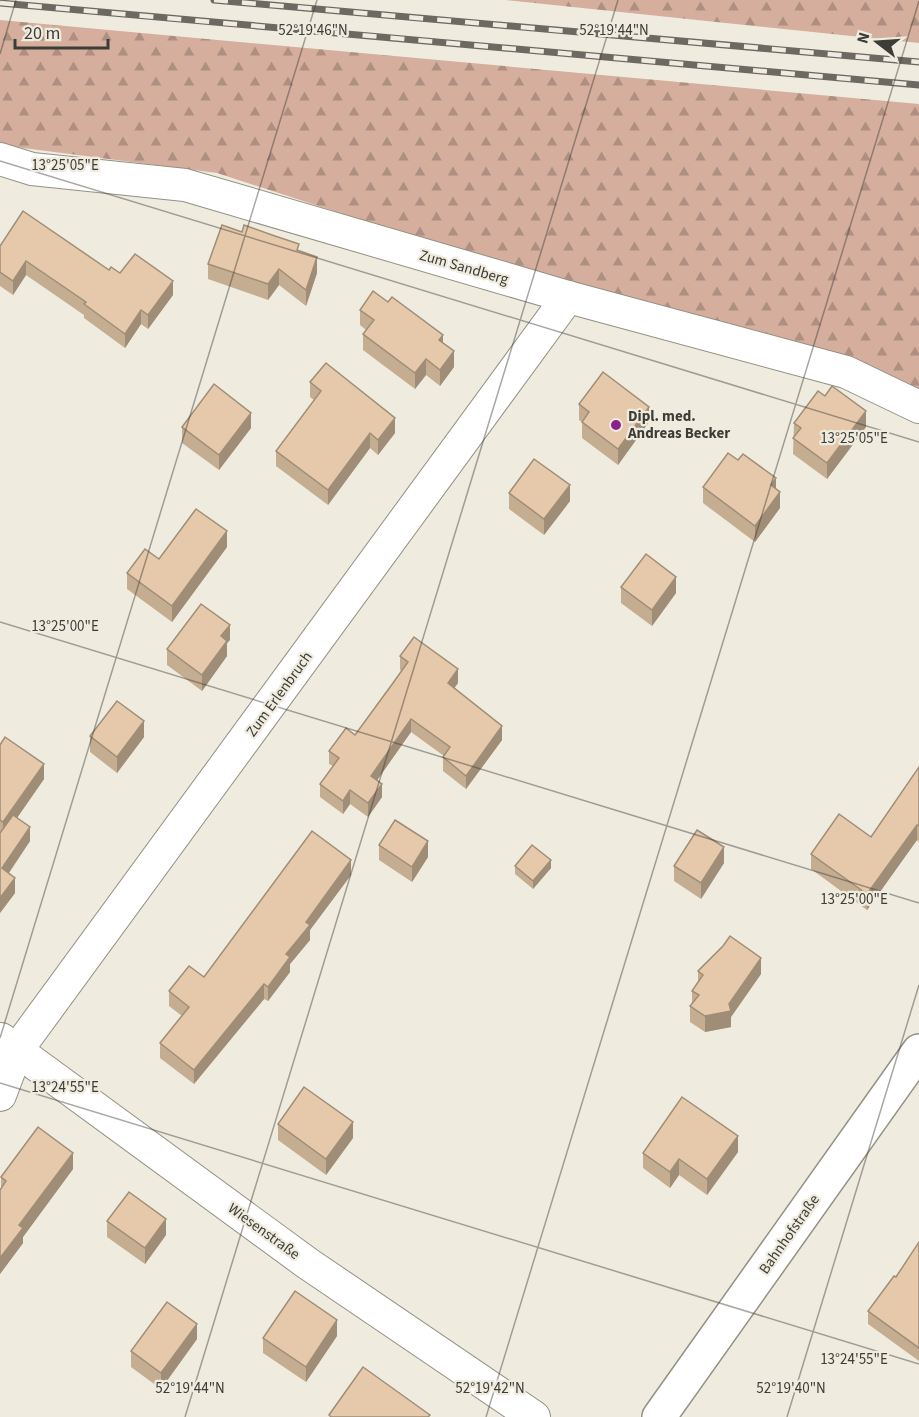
<svg xmlns="http://www.w3.org/2000/svg" width="919" height="1417" font-family="'Source Sans 3',sans-serif">
<style>
.forest{fill:url(#forest-firs)}
.lines{fill:none;stroke-linecap:round;stroke-linejoin:round}
.minor-casing{stroke:#939084;stroke-width:34}
.secondary-casing{stroke:#939084;stroke-width:36}
.minor{stroke:#fff;stroke-width:32}
.secondary{stroke:#fff;stroke-width:33}
.rail-casing{stroke:#6b6962;stroke-width:7}
.rail{stroke:#efecdf;stroke-width:4.5;stroke-dasharray:14;stroke-linecap:butt}
.wall{fill:#c5ad92}
.shaded-wall{fill:#a08d77}
.building{fill:#e5c9aa;stroke:#a08d77;stroke-width:1.5}
.ticks{fill:none;stroke:#3d3c37;stroke-width:1.5;stroke-opacity:0.45}
.poi-dot{fill:#8a248b;stroke:#efecdf;stroke-width:2}
.labels{text-anchor:middle;stroke-width:4.5;stroke-linejoin:round;paint-order:stroke}
.street-label{font-size:15px;fill:#3d3c37;stroke:#efecdf}
.poi-label{font-size:15px;font-weight:bold;fill:#3d3c37;stroke:#efecdf;text-anchor:start}
.ticks-label{font-size:15px;text-anchor:middle;fill:#3d3c37;stroke:#efecdf;stroke-width:4.5;stroke-linejoin:round;paint-order:stroke}
</style>
<defs>
<pattern id="forest-firs" width="22" height="20" patternUnits="userSpaceOnUse" patternTransform="scale(1.5)"><rect width="22" height="20" fill="#d5ae9d"/><path d="M5 1l3.5 6h-7zM16 11l3.5 6h-7z" fill="#ae8f81"/></pattern>
</defs>
<rect width="100%" height="100%" fill="#efecdf"/>
<!-- forest -->
<g class="forest">
<path d="M505,0H919V43Z"/>
<path d="M0,20L919,104V398L561,285L217,173L0,145Z"/>
</g>
<g class="lines">
<!-- minor casing -->
<g class="minor-casing">
<g id="minor">
<path d="M0,159L32,169L185,185L568,297L846,372L919,407"/>
<path d="M1,1039L307,1263L534,1417"/>
<path d="M0,1095L17,1050L568,297"/>
</g>
</g>
<!-- secondary casing -->
<g class="secondary-casing">
<path id="secondary" d="M659,1417L919,1051"/>
</g>
<!-- minor -->
<use href="#minor" class="minor"/>
<!-- secondary -->
<use href="#secondary" class="secondary"/>
<!-- rail casing -->
<g class="rail-casing">
<g id="rail">
<path d="M214,0L919,62"/>
<path d="M0,3L919,85"/>
</g>
</g>
<!-- rail -->
<use href="#rail" class="rail"/>
</g>
<!-- wall -->
<g class="wall">
<path d="M0,246L109,270L120,273L173,295L148,329L141,324L125,348L84,318V315L26,275L13,295L0,286Z"/>
<path d="M299,251L317,273L306,306L279,285L268,300L208,279V264Z"/>
<path d="M360,310L443,343L454,367L440,386L426,375L415,389L363,350V334L366,330L360,325Z"/>
<path d="M310,382L395,433L378,455L370,448L328,505L276,466V451L314,400L310,397Z"/>
<path d="M579,404L649,422L618,465L582,438V422L579,420Z"/>
<path d="M794,423L866,427L827,479L793,454Z"/>
<path d="M182,427L251,428L219,470L182,443Z"/>
<path d="M703,487L776,488L780,508L755,542L703,503Z"/>
<path d="M509,493L570,501L544,535L509,509Z"/>
<path d="M227,547L172,622L127,589V573Z"/>
<path d="M621,587L676,593L652,626L621,603Z"/>
<path d="M230,640L227,643V656L202,691L167,665V649Z"/>
<path d="M400,656L458,683L454,688L502,740L466,789L443,771V757L444,756L411,732L377,780L382,797L368,817L350,804L343,814L320,797V784L333,766L329,764V751L355,735L402,671L400,670Z"/>
<path d="M90,736L144,737L117,773L90,752Z"/>
<path d="M0,745L44,779L17,818L30,841L9,873L15,893L0,913Z"/>
<path d="M919,767V842L917,840L867,910L811,869V854L871,837Z"/>
<path d="M379,845L428,857L412,882L379,860Z"/>
<path d="M724,863L701,899L674,881V866Z"/>
<path d="M515,866L551,868L533,889L515,874Z"/>
<path d="M351,875L310,930V940L290,964V972L268,1001L264,999L194,1084L160,1058V1043L182,1016L169,1006V991L204,977Z"/>
<path d="M698,971L761,974L731,1017V1027L705,1032L690,1022V1006L692,1004V991L698,981Z"/>
<path d="M278,1124L353,1138L326,1175L278,1140Z"/>
<path d="M738,1152L707,1195L679,1175L670,1188L643,1168V1153Z"/>
<path d="M73,1169L23,1237V1243L0,1274V1190L1,1188V1177Z"/>
<path d="M107,1221L166,1235L145,1264L107,1237Z"/>
<path d="M919,1242V1361L868,1324V1311L896,1277Z"/>
<path d="M337,1336L306,1382L263,1353V1338Z"/>
<path d="M197,1339L161,1389L131,1367V1351Z"/>
</g>
<!-- shaded-wall -->
<g class="shaded-wall">
<path d="M317,257V273L306,306V290Z"/>
<path d="M26,261V275L13,295V281Z"/>
<path d="M279,269V285L268,300V284Z"/>
<path d="M173,281V295L148,329V315Z"/>
<path d="M141,310V324L125,348V334Z"/>
<path d="M443,335V351L439,340Z"/>
<path d="M454,351V367L440,386V370Z"/>
<path d="M426,359V375L415,389V373Z"/>
<path d="M649,407V422L618,465V449Z"/>
<path d="M866,411V427L827,479V463Z"/>
<path d="M251,413V428L219,470V455Z"/>
<path d="M395,418V433L378,455V440Z"/>
<path d="M370,433V448L328,505V490Z"/>
<path d="M776,478V494L771,485Z"/>
<path d="M570,485V501L544,535V519Z"/>
<path d="M780,492V508L755,542V526Z"/>
<path d="M227,531V547L172,622V606Z"/>
<path d="M676,577V593L652,626V610Z"/>
<path d="M230,625V640L227,643V656L202,691V675L221,636Z"/>
<path d="M458,669V683L448,697V683Z"/>
<path d="M411,719V732L371,789V776Z"/>
<path d="M144,721V737L117,773V757Z"/>
<path d="M502,726V740L466,789V776Z"/>
<path d="M44,764V779L3,838V822Z"/>
<path d="M382,784V797L368,817V803Z"/>
<path d="M350,790V804L343,814V801Z"/>
<path d="M917,825V840L867,910V894Z"/>
<path d="M30,827V841L2,883V868Z"/>
<path d="M428,841V857L412,882V867Z"/>
<path d="M724,847V863L701,899V883Z"/>
<path d="M351,860V875L310,930V940L290,964V972L268,1001V987L286,954L306,922Z"/>
<path d="M551,860V868L533,889V881Z"/>
<path d="M15,878V893L0,913V898Z"/>
<path d="M761,958V974L731,1017V1027L705,1032V1016L729,1004Z"/>
<path d="M264,984V999L194,1084V1070Z"/>
<path d="M353,1122V1138L326,1175V1159Z"/>
<path d="M738,1136V1152L707,1195V1179Z"/>
<path d="M73,1153V1169L23,1237V1243L0,1274V1258L19,1225Z"/>
<path d="M679,1159V1175L670,1188V1172Z"/>
<path d="M166,1219V1235L145,1264V1248Z"/>
<path d="M337,1320V1336L306,1382V1367Z"/>
<path d="M197,1324V1339L161,1389V1373Z"/>
</g>
<!-- building -->
<g class="building">
<path d="M23,211L109,270L111,267L120,273L135,254L173,281L148,315L141,310L125,334L84,304L86,302L26,261L13,281L0,272V246Z"/>
<path d="M222,225L242,232L244,225L272,235L299,244L297,250L317,257L306,290L279,269L268,284L208,264Z"/>
<path d="M373,291L388,302L392,297L443,335L439,340L454,351L440,370L426,359L415,373L363,334L374,320L360,310Z"/>
<path d="M326,363L395,418L378,440L370,433L328,490L276,451L321,391L310,382Z"/>
<path d="M603,372L649,407L618,449L582,422L589,412L579,404Z"/>
<path d="M214,384L251,413L219,455L182,427Z"/>
<path d="M832,386L866,411L827,463L793,438L801,428L794,423L818,391L825,396Z"/>
<path d="M728,453L738,460L743,454L776,478L771,485L780,492L755,526L703,487Z"/>
<path d="M534,459L570,485L544,519L509,493Z"/>
<path d="M196,509L227,531L172,606L127,573L145,549L159,559Z"/>
<path d="M646,554L676,577L652,610L621,587Z"/>
<path d="M201,604L230,625L221,636L227,641L202,675L167,649Z"/>
<path d="M414,637L458,669L448,683L502,726L466,776L443,757L450,747L411,719L371,776L382,784L368,803L350,790L343,801L320,784L339,758L329,751L346,728L355,735L393,683L408,662L400,656Z"/>
<path d="M117,701L144,721L117,757L90,736Z"/>
<path d="M5,737L44,764L3,822L0,820V745Z"/>
<path d="M919,767V826L917,825L867,894L811,854L839,814L871,837Z"/>
<path d="M13,815L30,827L2,868L15,878L0,898V833Z"/>
<path d="M395,820L428,841L412,867L379,845Z"/>
<path d="M697,830L724,847L701,883L674,866Z"/>
<path d="M312,831L351,860L306,922L310,925L286,954L290,957L268,987L264,984L194,1070L160,1043L189,1007L169,991L189,966L204,977Z"/>
<path d="M532,845L551,860L533,881L515,866Z"/>
<path d="M730,936L761,958L729,1004L731,1011L705,1016L690,1006L699,995L692,991L703,975L698,971L723,946Z"/>
<path d="M304,1087L353,1122L326,1159L278,1124Z"/>
<path d="M682,1097L738,1136L707,1179L679,1159L670,1172L643,1153Z"/>
<path d="M38,1127L73,1153L19,1225L23,1228L0,1258V1190L6,1181L1,1177Z"/>
<path d="M129,1192L166,1219L145,1248L107,1221Z"/>
<path d="M919,1242V1348L868,1311L894,1276L896,1277Z"/>
<path d="M295,1291L337,1320L306,1367L263,1338Z"/>
<path d="M167,1302L197,1324L161,1373L131,1351Z"/>
<path d="M363,1367L430,1415L428,1417H331L329,1415Z"/>
</g>
<!-- ticks -->
<path class="ticks" d="M0,54L16,0M0,161L919,442M0,622L919,903M0,1038L317,0M0,1083L919,1364M185,1417L618,0M486,1417L919,1M787,1417L919,985"/>
<!-- markers -->
<circle class="poi-dot" cx="616" cy="425" r="6"/>
<g class="labels">
<!-- street labels -->
<g class="street-label">
<text transform="translate(464 267) rotate(16)" y="5">Zum Sandberg</text>
<text transform="translate(279 694) rotate(-54)" y="5">Zum Erlenbruch</text>
<text transform="translate(264 1231) rotate(36)" y="5">Wiesenstraße</text>
<text transform="translate(789 1234) rotate(-55)" y="5">Bahnhofstraße</text>
</g>
<!-- poi labels -->
<g class="poi-label">
<text x="628" y="421">Dipl. med.<tspan x="628" dy="17">Andreas Becker</tspan></text>
</g>
</g>
<g class="ticks-label">
<text x="313" y="35">52°19'46"N</text>
<text x="614" y="35">52°19'44"N</text>
<text x="65" y="170">13°25'05"E</text>
<text x="854" y="443">13°25'05"E</text>
<text x="65" y="631">13°25'00"E</text>
<text x="854" y="904">13°25'00"E</text>
<text x="65" y="1092">13°24'55"E</text>
<text x="854" y="1364">13°24'55"E</text>
<text x="190" y="1393">52°19'44"N</text>
<text x="490" y="1393">52°19'42"N</text>
<text x="791" y="1393">52°19'40"N</text>
</g>
<!-- north arrow -->
<g transform="translate(877 42) rotate(287)" stroke="#efecdf" stroke-width="4.5" paint-order="stroke">
<path d="M0-4.5L10 22L0 15L-10 22Z" fill="#3d3c37"/>
<text y="-9" font-size="16" font-weight="bold" text-anchor="middle" fill="#3d3c37">N</text>
</g>
<!-- scale -->
<path d="M15 39v9h93v-9" fill="none" stroke="#3d3c37" stroke-width="3"/>
<text x="24" y="39" font-size="18" fill="#3d3c37" stroke="#efecdf" stroke-width="4.5" paint-order="stroke">20 m</text>
</svg>
